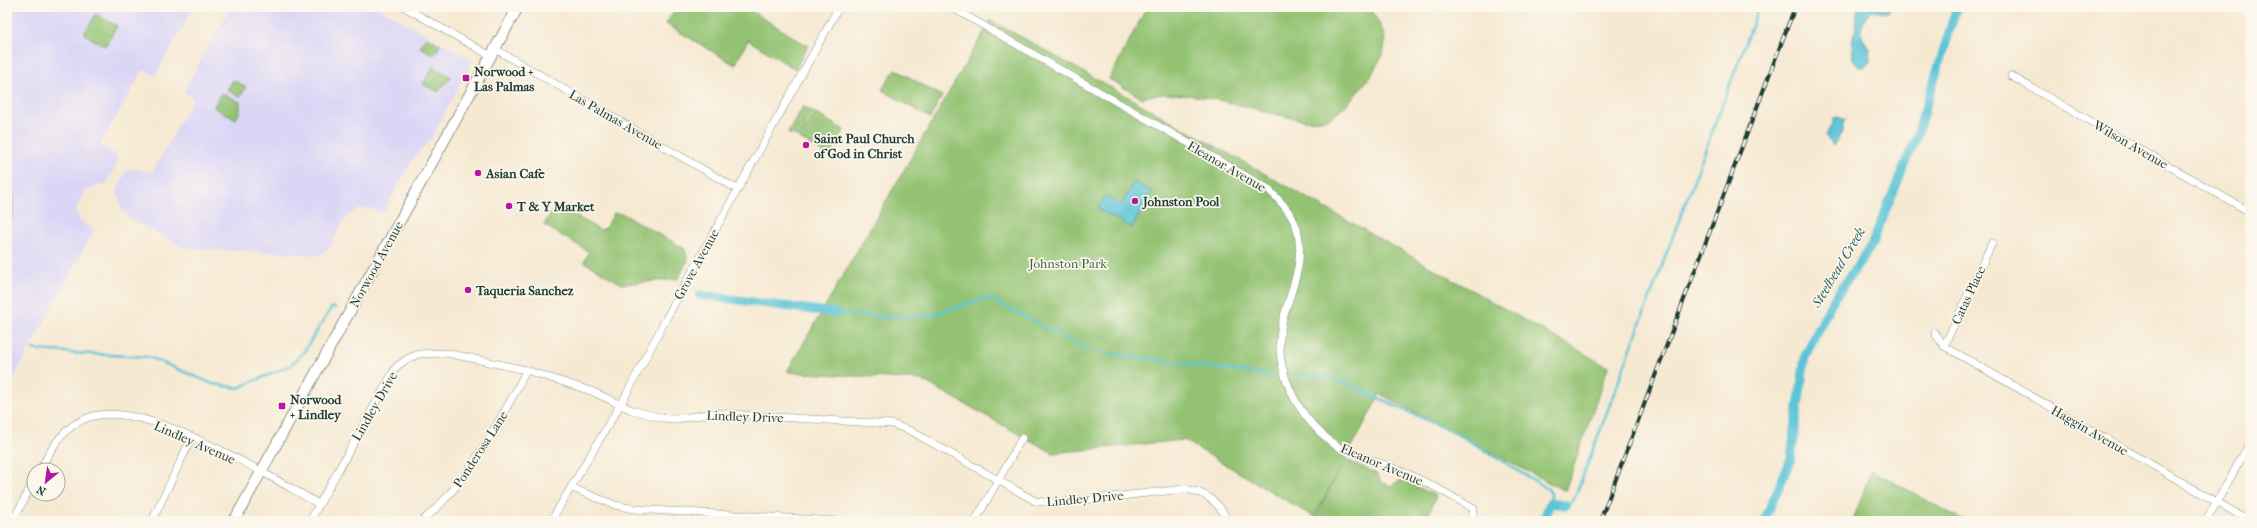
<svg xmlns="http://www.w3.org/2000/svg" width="2257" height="528" font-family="'IM FELL French Canon',serif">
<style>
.built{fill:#dcd6f6}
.green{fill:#93c372;stroke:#598053}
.water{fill:#5bc4d7;stroke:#3d8086}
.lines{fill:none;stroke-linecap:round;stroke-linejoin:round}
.stream{stroke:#5bc4d7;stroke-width:2.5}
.canal{stroke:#5bc4d7;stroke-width:9}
.street-casing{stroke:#8a9383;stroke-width:8}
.secondary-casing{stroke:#8a9383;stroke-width:12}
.street{stroke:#fff;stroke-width:7}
.secondary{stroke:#fff;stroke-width:10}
.rail-casing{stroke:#1f3d34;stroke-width:4}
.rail{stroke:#fbf7ec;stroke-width:2.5;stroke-dasharray:8;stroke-linecap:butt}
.poi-dot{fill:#b5179e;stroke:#fbf7ec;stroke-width:1.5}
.labels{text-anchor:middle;stroke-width:3.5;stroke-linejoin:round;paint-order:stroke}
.poi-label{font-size:13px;font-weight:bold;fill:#1f3d34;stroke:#fbf7ec;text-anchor:start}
.street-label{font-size:13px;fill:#1f3d34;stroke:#fbf7ec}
.park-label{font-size:13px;fill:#3c5e44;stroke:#fbf7ec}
.water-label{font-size:14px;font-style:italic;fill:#2e5f5d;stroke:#fbf7ec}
</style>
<rect width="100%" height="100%" fill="#fbf7ec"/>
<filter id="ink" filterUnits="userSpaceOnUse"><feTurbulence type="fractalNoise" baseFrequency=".025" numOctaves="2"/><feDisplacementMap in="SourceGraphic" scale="8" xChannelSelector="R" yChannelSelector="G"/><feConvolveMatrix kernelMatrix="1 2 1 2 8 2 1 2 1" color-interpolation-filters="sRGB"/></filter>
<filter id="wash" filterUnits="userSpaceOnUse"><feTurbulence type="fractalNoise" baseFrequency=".012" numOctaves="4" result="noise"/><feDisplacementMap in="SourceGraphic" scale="16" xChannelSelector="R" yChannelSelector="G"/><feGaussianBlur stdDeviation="0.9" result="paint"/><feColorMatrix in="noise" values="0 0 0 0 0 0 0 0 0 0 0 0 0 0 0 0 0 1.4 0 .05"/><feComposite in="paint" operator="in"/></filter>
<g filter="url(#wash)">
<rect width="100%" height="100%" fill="#f6e9d2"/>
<!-- built -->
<g class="built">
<path d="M7,7H194L155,76L143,70L100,145L114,154L117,159L116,166L105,184L90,188L84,193L76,209L80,220L87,226L95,229L7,390Z"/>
<path d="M243,7H377L473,60L431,139L414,157L383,213L370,209H358L345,218L328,250L319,255L184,248L127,217L122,210L117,191L126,171L132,168L152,173L193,98L183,91L184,90L230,8Z"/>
</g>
<!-- green -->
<g class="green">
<path d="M676,7H745L808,46L795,69L748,40L735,65L666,24Z"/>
<path d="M1147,7H1369C1389,39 1391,42 1371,75C1364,85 1341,114 1329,118C1311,124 1293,118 1275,114C1236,105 1181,86 1142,98L1109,79Z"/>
<path d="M96,14L117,26L105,46L84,34Z"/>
<path d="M991,20L1608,367L1565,491L1380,394L1345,460L1374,472L1379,477L1380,482L1391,486L1399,481H1404L1436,496L1426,521H1324L1316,517L1340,468L1314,517L1184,440L1053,453L922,380L787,372Z"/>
<path d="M426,37L440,45L434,55L420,47Z"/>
<path d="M433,67L451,77L438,92L423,84Z"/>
<path d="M895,69L942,96L930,118L882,90Z"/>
<path d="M233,80L246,87L240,97L227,90Z"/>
<path d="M221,94H224L240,102V112L236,119L215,108L214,106Z"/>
<path d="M803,106L811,111L796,137L793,133L791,135L788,133Z"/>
<path d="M813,112L844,130L830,156L798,138Z"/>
<path d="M7,178C14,194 15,215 7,231Z"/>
<path d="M556,205L600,230L606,228L614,213L623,214L685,249L688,260L678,279L622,284L584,262L589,252L544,225Z"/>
<path d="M1871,470L1965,521H1853Z"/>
</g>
<!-- water -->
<g class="water">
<path d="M1858,7H1892L1887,13L1872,11L1865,18L1861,29L1863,39L1869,48L1870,62L1864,67L1857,66L1853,60L1852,41L1857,29L1855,26Z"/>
<path d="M1838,117L1846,120L1843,123V131L1833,146L1825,135L1832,125L1834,118Z"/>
<path d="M1134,182L1152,192L1132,228L1098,209L1105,196L1121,205Z"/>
</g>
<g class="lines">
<!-- stream -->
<g class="stream">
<path d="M836,313L884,317L932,315L987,297L1089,350"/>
<path d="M33,349C47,352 58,350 72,353L149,357L213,384L238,388L291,365L303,353L332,307L336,308"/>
<path d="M1099,352L1273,376"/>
<path d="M1298,375L1322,376L1344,382L1463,437L1548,489L1551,494L1550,503"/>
<path d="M1566,505L1573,500L1577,492L1759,7"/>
</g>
<!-- canal -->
<g class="canal">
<path d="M700,295L836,313"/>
<path d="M1543,521L1550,503L1566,505"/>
<path d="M1764,521L1791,459L1805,356L1832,302L1870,248L1916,138L1957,7"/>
</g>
</g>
</g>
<g filter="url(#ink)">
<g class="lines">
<!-- street casing -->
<g class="street-casing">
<g id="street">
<path d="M404,7L491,56"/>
<path d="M951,7L1267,188C1279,200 1292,212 1297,229C1306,262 1290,292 1282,323C1272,367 1296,414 1330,441C1348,456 1372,459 1393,468C1422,479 1448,494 1474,509L1471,521"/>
<path d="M495,49L737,189"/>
<path d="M2011,76L2250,212"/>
<path d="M1935,333L1944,346L2250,521"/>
<path d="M1944,346L1992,243"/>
<path d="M40,470C52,447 64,425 90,417C147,399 268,476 319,504"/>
<path d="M572,488L615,505L634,509L837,521"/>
<path d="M13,521L34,480"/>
<path d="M152,521L192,437"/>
<path d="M310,521L396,367L407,359L419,354L447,353L526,370L591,391L632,410L662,418L676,419L714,413L892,424L911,431L1035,501L1055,503L1185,489C1205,492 1220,502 1227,521"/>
<path d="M422,521C457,492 478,457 500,419C509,403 519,387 526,370"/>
<path d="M551,521L626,395L667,317L839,7"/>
<path d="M975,521L1022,438"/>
<path d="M2206,521L2250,443"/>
</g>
</g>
<!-- secondary casing -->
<g class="secondary-casing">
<path id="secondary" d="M234,521L518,7"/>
</g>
<!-- street -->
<use href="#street" class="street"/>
<!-- secondary -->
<use href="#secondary" class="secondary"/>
<!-- rail casing -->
<g class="rail-casing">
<path id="rail" d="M1600,521L1795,7"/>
</g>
<!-- rail -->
<use href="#rail" class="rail"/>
</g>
</g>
<!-- markers -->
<g class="poi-dot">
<rect x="462" y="74" width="8" height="8" rx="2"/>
<circle cx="806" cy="145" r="4"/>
<circle cx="478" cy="173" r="4"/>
<circle cx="1135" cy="201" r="4"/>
<circle cx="509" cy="206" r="4"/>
<circle cx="468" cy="290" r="4"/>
<rect x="278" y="402" width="8" height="8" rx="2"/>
</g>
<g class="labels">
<!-- poi labels -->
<g class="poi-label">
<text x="474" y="76">Norwood +<tspan x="474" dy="15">Las Palmas</tspan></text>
<text x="814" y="143">Saint Paul Church<tspan x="814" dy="15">of God in Christ</tspan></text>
<text x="486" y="178">Asian Cafe</text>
<text x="1143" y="206">Johnston Pool</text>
<text x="517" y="211">T &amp; Y Market</text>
<text x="476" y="295">Taqueria Sanchez</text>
<text x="290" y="404">Norwood<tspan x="290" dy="15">+ Lindley</tspan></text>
</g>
<!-- street labels -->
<g class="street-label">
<text transform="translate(616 119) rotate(30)" y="5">Las Palmas Avenue</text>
<text transform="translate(2131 144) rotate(30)" y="5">Wilson Avenue</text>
<text transform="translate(1227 166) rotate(30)" y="5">Eleanor Avenue</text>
<text transform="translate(376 264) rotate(-61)" y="5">Norwood Avenue</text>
<text transform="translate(696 264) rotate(-61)" y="5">Grove Avenue</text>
<text transform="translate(1968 295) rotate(-65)" y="5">Catas Place</text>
<text transform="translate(374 406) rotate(-60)" y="5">Lindley Drive</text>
<text transform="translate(745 416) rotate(2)" y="5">Lindley Drive</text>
<text transform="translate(2090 430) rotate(30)" y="5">Haggin Avenue</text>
<text transform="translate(195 442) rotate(24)" y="5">Lindley Avenue</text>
<text transform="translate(480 449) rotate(-57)" y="5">Ponderosa Lane</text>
<text transform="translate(1382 464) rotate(23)" y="5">Eleanor Avenue</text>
<text transform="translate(1085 498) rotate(-5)" y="5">Lindley Drive</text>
</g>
<!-- park labels -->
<g class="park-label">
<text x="1068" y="268">Johnston Park</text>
</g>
<!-- water labels -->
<g class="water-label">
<text transform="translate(1838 267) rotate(-59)" y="5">Steelhead Creek</text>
</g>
</g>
<!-- margin -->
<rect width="2257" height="528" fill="none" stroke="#fbf7ec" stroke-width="24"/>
<!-- north arrow -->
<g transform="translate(46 482) rotate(209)"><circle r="19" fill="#fbf7ec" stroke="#a3ada2"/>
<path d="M0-3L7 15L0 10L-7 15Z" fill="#b5179e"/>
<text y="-6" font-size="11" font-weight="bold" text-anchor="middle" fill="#1f3d34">N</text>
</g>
</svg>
